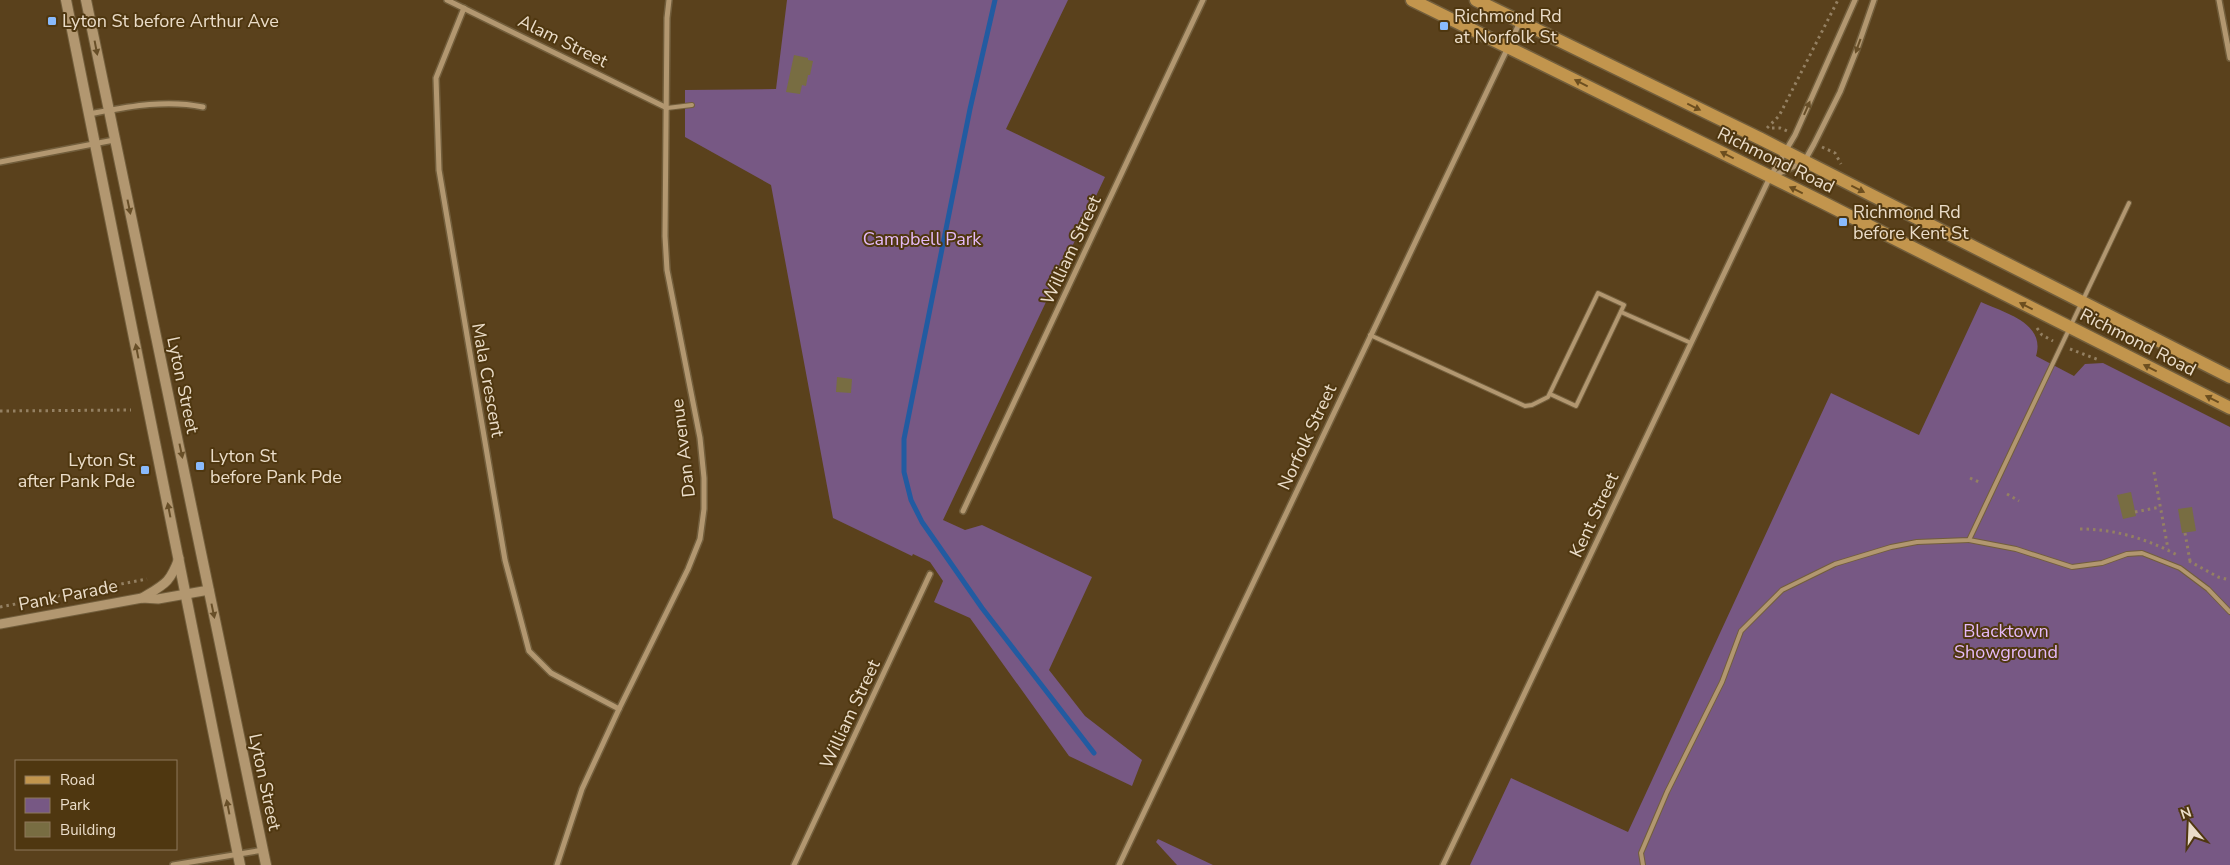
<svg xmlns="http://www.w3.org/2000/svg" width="2230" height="865" font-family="'Nunito Sans',sans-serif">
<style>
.green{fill:#775884}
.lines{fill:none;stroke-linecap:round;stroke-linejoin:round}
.stream{stroke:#225ba1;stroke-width:5}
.building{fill:#786d42}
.service-casing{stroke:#725e3c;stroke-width:6}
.minor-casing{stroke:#725e3c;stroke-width:8}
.tertiary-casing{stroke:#725e3c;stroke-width:11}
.secondary-casing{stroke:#725e3c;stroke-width:12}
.primary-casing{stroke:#725e3c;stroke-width:15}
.path{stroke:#948062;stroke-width:3;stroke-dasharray:2.5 4;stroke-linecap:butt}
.service{stroke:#b29770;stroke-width:4}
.minor{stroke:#b29770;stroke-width:5}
.tertiary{stroke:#b29770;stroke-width:9}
.secondary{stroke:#b29770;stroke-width:10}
.primary{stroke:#c2954d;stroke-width:12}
.oneway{fill:#684f28}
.oneway2{fill:#6c4e1f}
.poi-dot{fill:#89bafc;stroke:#4f3710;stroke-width:2}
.labels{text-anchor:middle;stroke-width:4;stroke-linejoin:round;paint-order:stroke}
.poi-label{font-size:18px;fill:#ebddc9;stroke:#4f3710;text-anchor:start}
.street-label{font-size:18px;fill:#ebddc9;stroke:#4f3710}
.park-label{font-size:18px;fill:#e5baf7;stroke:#4f3710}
</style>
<rect width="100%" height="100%" fill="#5a411c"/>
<!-- green -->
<g class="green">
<path d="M787,0H1068L1006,129L1105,177L943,520L965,530L982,525L1092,577L1049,670L1085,716L1142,760L1132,786L1069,756L970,618L934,602L943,581L930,562L913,554L912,556L833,518L771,185L685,137V90L776,89Z"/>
<path d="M1981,302C2005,313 2046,323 2036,356L2074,376L2085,364L2103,363L2230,427V865H1470L1511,778L1628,832L1831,393L1919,435Z"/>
<path d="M1158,839L1213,865H1177L1156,842Z"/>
</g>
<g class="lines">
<!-- stream -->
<path class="stream" d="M995,0L970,109L904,439V472L911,500L922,522L982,608L1094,753"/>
</g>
<!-- building -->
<g class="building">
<path d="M794,55L808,58V60L813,61L810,75H808L806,86L802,85L800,94L786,92Z"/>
<path d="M837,377L852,379L851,393L836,392Z"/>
<path d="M2131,492L2136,516L2123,519L2117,495Z"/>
<path d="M2192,507L2196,531L2182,533L2178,509Z"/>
</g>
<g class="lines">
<!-- service casing -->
<g class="service-casing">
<g id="service">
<path d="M667,108L692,105"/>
<path d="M1621,312L1691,343"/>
<path d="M1370,335L1525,406L1532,405L1548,397L1598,293L1624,305L1576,406L1550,394"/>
<path d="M1969,540L2016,549L2072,567L2102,563L2127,554L2142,553L2180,568L2208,589L2230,612"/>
<path d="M1643,865L1641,853L1667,792L1722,682L1741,631L1782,590L1835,564L1891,547L1917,542L1969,540L2129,203"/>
</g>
</g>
<!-- minor casing -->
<g class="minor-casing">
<g id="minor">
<path d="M447,0L667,108"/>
<path d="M2219,0L2230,58"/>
<path d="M464,8L436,78L439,170L505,560L529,651L551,673L619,709"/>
<path d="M89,114C127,107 165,99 203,107"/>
<path d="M0,162L114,140"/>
<path d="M1773,176L1804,162L1814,144L1840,92L1857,49L1874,0"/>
<path d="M963,511L1203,0"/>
<path d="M173,865L263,850"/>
<path d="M557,865L582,789L619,709L688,569L700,539L704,509V478L700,438L667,270L665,236L667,18L669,0"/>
<path d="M794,865L930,574"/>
<path d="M1119,865L1520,22"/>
<path d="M1443,865L1770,177L1795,135L1855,0"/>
</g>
</g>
<!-- tertiary casing -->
<g class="tertiary-casing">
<g id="tertiary">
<path d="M142,598C165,584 170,583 179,558"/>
<path d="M0,624L142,598L158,599L209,590"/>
</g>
</g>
<!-- secondary casing -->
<g class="secondary-casing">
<g id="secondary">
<path d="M66,0L240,865"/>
<path d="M86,0L266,865"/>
</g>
</g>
<!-- primary casing -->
<g class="primary-casing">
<g id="primary">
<path d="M1412,0L1820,201L2230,408"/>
<path d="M1476,0L1761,139L2230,377"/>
</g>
</g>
<!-- path -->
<g class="path">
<path d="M1767,128L1779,116L1838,0"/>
<path d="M1772,128H1780L1787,131"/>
<path d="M1822,147L1835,153L1841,164"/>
<path d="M2037,328L2042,335L2053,341"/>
<path d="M2070,349L2099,360"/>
<path d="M0,411L131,410"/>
<path d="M2154,472L2168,549"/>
<path d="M1970,478L1981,483"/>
<path d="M2007,494L2019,501"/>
<path d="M2135,512L2160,507"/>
<path d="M2080,529C2115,529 2148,539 2179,556"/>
<path d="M2185,533L2190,561"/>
<path d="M2189,561L2218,577L2230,580"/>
<path d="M0,607L147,579"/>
</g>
<!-- service -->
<use href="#service" class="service"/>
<!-- minor -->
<use href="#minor" class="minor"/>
<!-- tertiary -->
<use href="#tertiary" class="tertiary"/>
<!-- secondary -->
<use href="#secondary" class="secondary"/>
<!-- primary -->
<use href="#primary" class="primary"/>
</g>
<!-- one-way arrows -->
<defs><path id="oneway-solid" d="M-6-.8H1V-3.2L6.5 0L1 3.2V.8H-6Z" transform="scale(1.25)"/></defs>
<g class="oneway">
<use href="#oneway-solid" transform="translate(1858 46) rotate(110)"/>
<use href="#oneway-solid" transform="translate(96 48) rotate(79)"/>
<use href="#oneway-solid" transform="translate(1807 108) rotate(-66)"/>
<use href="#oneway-solid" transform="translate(129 207) rotate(78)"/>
<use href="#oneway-solid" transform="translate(137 351) rotate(-101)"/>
<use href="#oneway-solid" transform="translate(181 451) rotate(78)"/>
<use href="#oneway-solid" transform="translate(169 510) rotate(-101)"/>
<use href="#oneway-solid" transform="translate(213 611) rotate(78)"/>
<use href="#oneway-solid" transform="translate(228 807) rotate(-101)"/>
</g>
<g class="oneway2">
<use href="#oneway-solid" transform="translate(1581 83) rotate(-153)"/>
<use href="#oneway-solid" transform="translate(1694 107) rotate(26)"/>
<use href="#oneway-solid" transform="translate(1727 155) rotate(-153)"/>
<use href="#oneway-solid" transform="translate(1858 189) rotate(27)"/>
<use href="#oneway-solid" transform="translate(1796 190) rotate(-154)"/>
<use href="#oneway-solid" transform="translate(2026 306) rotate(-153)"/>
<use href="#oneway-solid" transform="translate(2150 368) rotate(-153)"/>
<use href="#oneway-solid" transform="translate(2212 399) rotate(-153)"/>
</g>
<!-- markers -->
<g class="poi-dot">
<rect x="47" y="16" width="10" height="10" rx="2.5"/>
<rect x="1439" y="21" width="10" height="10" rx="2.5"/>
<rect x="1838" y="217" width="10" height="10" rx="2.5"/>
<rect x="195" y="461" width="10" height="10" rx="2.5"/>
<rect x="140" y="465" width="10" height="10" rx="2.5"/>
</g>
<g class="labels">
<!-- poi labels -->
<g class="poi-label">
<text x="1454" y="22">Richmond Rd<tspan x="1454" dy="21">at Norfolk St</tspan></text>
<text x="62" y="27">Lyton St before Arthur Ave</text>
<text x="1853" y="218">Richmond Rd<tspan x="1853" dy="21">before Kent St</tspan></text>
<text x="210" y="462">Lyton St<tspan x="210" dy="21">before Pank Pde</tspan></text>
<text x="135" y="466" text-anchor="end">Lyton St<tspan x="135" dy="21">after Pank Pde</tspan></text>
</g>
<!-- street labels -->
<g class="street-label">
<text transform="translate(563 41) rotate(26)" y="6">Alam Street</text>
<text transform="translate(1776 160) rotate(26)" y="6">Richmond Road</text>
<text transform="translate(1071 250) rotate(-65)" y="6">William Street</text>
<text transform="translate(2138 342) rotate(27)" y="6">Richmond Road</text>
<text transform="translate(488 380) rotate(80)" y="6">Mala Crescent</text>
<text transform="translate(183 385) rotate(78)" y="6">Lyton Street</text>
<text transform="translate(1307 437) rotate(-65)" y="6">Norfolk Street</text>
<text transform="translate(683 448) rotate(-97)" y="6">Dan Avenue</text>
<text transform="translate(1594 515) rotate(-65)" y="6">Kent Street</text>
<text transform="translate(68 595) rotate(-11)" y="6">Pank Parade</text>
<text transform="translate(850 714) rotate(-65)" y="6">William Street</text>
<text transform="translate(265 782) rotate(78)" y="6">Lyton Street</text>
</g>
<!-- park labels -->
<g class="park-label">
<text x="922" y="245">Campbell Park</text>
<text x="2006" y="637">Blacktown<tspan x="2006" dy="21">Showground</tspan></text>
</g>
</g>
<!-- legend -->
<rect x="15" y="760" width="162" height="90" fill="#4f3710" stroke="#8d795a"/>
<rect x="25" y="776" width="25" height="8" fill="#c2954d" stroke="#8d795a"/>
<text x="60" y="785" font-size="15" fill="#ebddc9">Road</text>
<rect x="25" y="798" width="25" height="15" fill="#775884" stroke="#8d795a"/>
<text x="60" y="810" font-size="15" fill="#ebddc9">Park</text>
<rect x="25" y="822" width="25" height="15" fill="#786d42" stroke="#8d795a"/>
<text x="60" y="835" font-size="15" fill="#ebddc9">Building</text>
<!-- north arrow -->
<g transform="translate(2190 825) rotate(341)" stroke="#4f3710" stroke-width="4" paint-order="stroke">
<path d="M0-4L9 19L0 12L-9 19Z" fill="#ebddc9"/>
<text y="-8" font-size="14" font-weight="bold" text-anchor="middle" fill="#ebddc9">N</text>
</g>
</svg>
